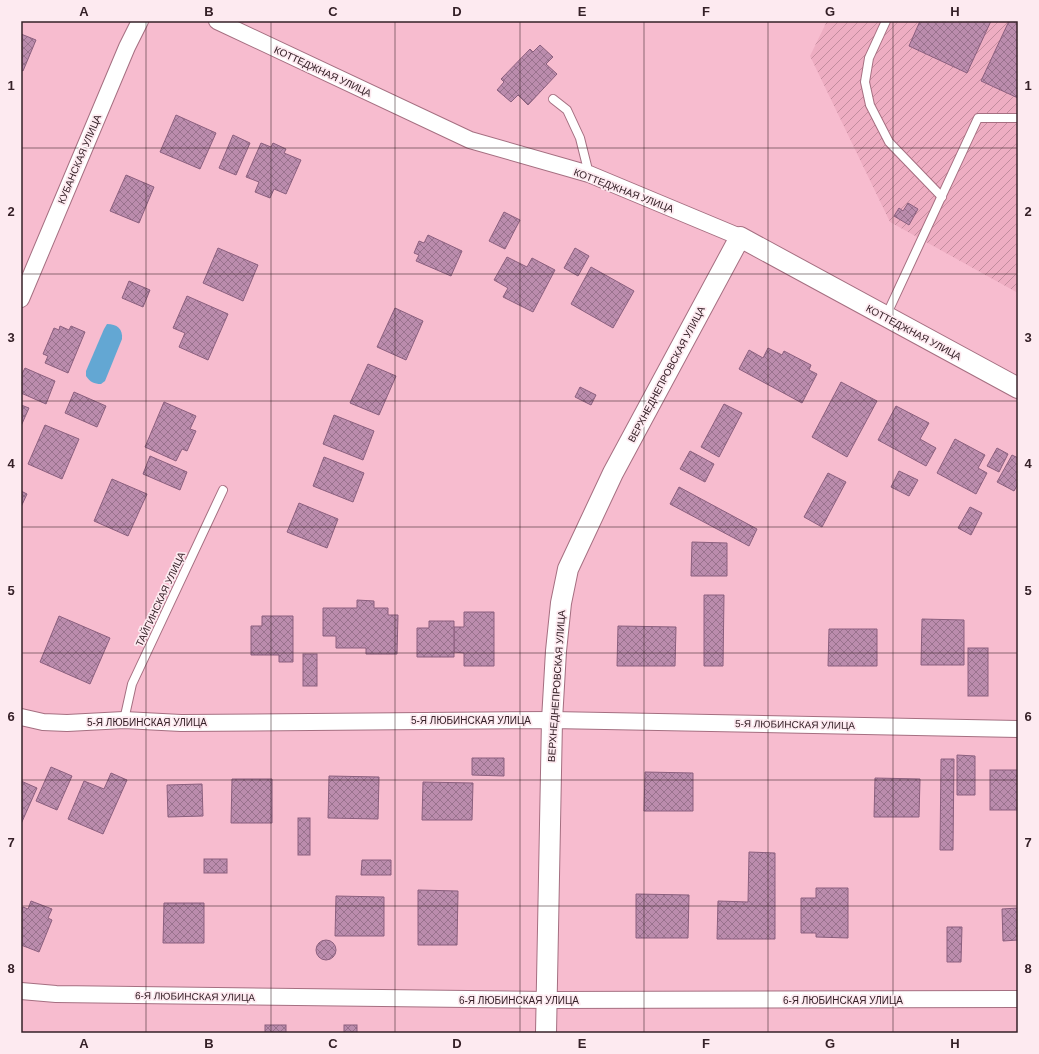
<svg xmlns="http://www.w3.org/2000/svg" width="1039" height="1054" font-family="Helvetica,sans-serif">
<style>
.industrial{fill:url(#industrial-furrows)}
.water{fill:#63a7d3}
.building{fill:url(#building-cross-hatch);stroke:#8b5f7e}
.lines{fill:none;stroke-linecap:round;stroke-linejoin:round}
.service-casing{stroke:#a56f81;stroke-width:10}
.minor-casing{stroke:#a56f81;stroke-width:18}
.tertiary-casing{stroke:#a56f81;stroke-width:22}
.service{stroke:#fff;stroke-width:8}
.minor{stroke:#fff;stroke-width:16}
.tertiary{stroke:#fff;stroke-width:20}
.grid{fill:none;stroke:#352027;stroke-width:1;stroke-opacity:0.55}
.labels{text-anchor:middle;stroke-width:3.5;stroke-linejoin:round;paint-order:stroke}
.street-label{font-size:10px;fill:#352027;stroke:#fdeaf0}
.neatline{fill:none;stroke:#352027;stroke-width:1.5}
.grid-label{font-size:13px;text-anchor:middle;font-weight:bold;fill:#352027}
</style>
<defs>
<pattern id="industrial-furrows" width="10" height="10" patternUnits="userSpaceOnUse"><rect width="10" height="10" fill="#eeadc2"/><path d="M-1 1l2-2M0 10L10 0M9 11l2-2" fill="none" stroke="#c28c9e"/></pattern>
<pattern id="building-cross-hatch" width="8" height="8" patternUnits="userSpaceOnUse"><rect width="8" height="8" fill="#bb8cad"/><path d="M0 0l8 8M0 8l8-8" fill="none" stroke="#99728d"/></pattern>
</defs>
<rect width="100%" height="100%" fill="#f7bccf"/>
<!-- industrial -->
<path class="industrial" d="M827,21H1018V293L890,222L810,56Z"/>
<!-- water -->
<path class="water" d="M107,324C117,324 123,329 122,339L105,381L101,384C94,384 90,382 86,376V371L104,329Z"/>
<!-- building -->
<g class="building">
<path d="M920,21H991L967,73L909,46Z"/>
<path d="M1009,21H1018V98L981,81Z"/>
<path d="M21,34L36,40L23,71L21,70Z"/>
<path d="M540,45L553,57L546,64L557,74L528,105L518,95L511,102L497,90L504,82L501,79L530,49L533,52Z"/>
<path d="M176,115L216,133L200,169L160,152Z"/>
<path d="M233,135L250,143L236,175L219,168Z"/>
<path d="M261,143L271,147L273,143L286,149L284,153L301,160L286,194L274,189L270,198L255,192L259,182L246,177Z"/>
<path d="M126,175L154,187L139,223L110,211Z"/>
<path d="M908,203L918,209L909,225L894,216L899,208L903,211Z"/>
<path d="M504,212L520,220L505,249L489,241Z"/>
<path d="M428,235L462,251L451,276L416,261L419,255L414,253L419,241L424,243Z"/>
<path d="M218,248L258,265L243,301L203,283Z"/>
<path d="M575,248L589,256L578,276L564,268Z"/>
<path d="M507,257L527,267L532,258L555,270L533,312L503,297L508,288L494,280Z"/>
<path d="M591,267L634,291L613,328L571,304Z"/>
<path d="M129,281L150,290L143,307L122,298Z"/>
<path d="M187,296L228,314L208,360L179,347L185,333L173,328Z"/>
<path d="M395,308L423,321L406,360L377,347Z"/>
<path d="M60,326L69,330L71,326L85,332L68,373L45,363L48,356L43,354L54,328L59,330Z"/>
<path d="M768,348L782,355L784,351L811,365L809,370L817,374L802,403L739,369L749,350L763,358Z"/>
<path d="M368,364L396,376L379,415L350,403Z"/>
<path d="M25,368L55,381L46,404L21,393V376Z"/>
<path d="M841,382L877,401L847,457L812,437Z"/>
<path d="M580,387L596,395L591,405L575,397Z"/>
<path d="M74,392L106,406L97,427L65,413Z"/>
<path d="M164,402L196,416L190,429L196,431L187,451L182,449L176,461L145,447Z"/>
<path d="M724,404L742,413L719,457L701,447Z"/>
<path d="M21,405L29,408L21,426Z"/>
<path d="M896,406L929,423L920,439L936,448L926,466L878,440Z"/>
<path d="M334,415L374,431L363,460L323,444Z"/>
<path d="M45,425L79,439L62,479L28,464Z"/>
<path d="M955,439L985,455L978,468L987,473L976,494L937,473Z"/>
<path d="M997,448L1008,454L999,472L987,466Z"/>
<path d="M690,451L714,464L705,482L680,469Z"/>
<path d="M1012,455L1018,458V484L1014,491L997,482Z"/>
<path d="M150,456L187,472L180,490L143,474Z"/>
<path d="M324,457L364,473L353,502L313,486Z"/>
<path d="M899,471L918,480L909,496L891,487Z"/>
<path d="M828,473L846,482L822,527L804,517Z"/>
<path d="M112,479L147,494L128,536L94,521Z"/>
<path d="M679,487L757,529L749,546L670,504Z"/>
<path d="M21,491L27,494L21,507Z"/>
<path d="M299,503L338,519L327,548L287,532Z"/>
<path d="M970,507L982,513L971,535L958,528Z"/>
<path d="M692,542L727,543V576H691Z"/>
<path d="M704,595H724L723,666H704Z"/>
<path d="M357,600L374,601V608H388V615H398L397,654H366V648H336V636H323V608H357Z"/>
<path d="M464,612H494V666H464V653L454,652V627H464Z"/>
<path d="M59,616L110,638L90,684L40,662Z"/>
<path d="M262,616H293V662H279V655H251V626H262Z"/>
<path d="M922,619L964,620V665H921Z"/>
<path d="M429,621H454V657H417V628H429Z"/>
<path d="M618,626L676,627L675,666H617Z"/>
<path d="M829,629H877V666H828Z"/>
<rect x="968" y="648" width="20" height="48"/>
<rect x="303" y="654" width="14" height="32"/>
<path d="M957,755L975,756V795H957Z"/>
<path d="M472,758H504V776L472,775Z"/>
<path d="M941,759H954L953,850H940Z"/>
<path d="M51,767L72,776L57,810L36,801Z"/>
<rect x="990" y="770" width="28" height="40"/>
<path d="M645,772L693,773V811H644Z"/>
<path d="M111,773L127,780L103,834L68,819L84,781L104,789Z"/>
<path d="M329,776L379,777L378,819L328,818Z"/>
<path d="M875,778L920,779L919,817H874Z"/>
<path d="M232,779H272V823H231Z"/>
<path d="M21,781L37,788L21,824Z"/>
<path d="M423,782L473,783L472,820H422Z"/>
<path d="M202,784L203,816L168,817L167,785Z"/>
<rect x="298" y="818" width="12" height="37"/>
<path d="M749,852L775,853V939H717L718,901L748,902Z"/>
<rect x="204" y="859" width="23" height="14"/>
<path d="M362,860H391V875H361Z"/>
<path d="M816,888H848V938L816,937V933H801V898H816Z"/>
<path d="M418,890L458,891L457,945H418Z"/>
<path d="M636,894L689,895L688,938H636Z"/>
<path d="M336,896L384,897V936H335Z"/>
<path d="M31,901L52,909L48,918L52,920L39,952L21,945V912L23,907L28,909Z"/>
<path d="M164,903H204V943H163Z"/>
<path d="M1018,908V940L1003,941L1002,909Z"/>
<path d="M947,927H962L961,962H947Z"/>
<circle cx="326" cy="950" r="10"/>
<rect x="265" y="1025" width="21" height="8"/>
<rect x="344" y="1025" width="13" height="8"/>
</g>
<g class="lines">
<!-- service casing -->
<g class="service-casing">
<g id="service">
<path d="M886,21L869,58L865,82L870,105L889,142L942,197"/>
<path d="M553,99L567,110L580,138L589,174"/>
<path d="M886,316L978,118H1018"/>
<path d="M124,720L132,684L223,490"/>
</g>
</g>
<!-- minor casing -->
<g class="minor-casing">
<g id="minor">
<path d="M217,21L470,140L589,174L740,237"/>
<path d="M21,299L127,47L140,21"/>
<path d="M21,717L43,722L67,723L124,720L181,723L552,720L1018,729"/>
<path d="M21,991L56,994L547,1000L1018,999"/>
</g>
</g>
<!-- tertiary casing -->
<g class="tertiary-casing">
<path id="tertiary" d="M546,1033L552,720L556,651L561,603L568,569L613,473L740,237L1018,388"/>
</g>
<!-- service -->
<use href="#service" class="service"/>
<!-- minor -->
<use href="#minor" class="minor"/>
<!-- tertiary -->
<use href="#tertiary" class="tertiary"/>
</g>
<!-- grid -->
<path class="grid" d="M146,21V1033M271,21V1033M395,21V1033M520,21V1033M644,21V1033M768,21V1033M893,21V1033M21,148H1018M21,274H1018M21,401H1018M21,527H1018M21,653H1018M21,780H1018M21,906H1018"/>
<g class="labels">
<!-- street labels -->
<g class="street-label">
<text transform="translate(323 71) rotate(25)" y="4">КОТТЕДЖНАЯ УЛИЦА</text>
<text transform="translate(79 159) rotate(-67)" y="4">КУБАНСКАЯ УЛИЦА</text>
<text transform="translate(624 190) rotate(21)" y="4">КОТТЕДЖНАЯ УЛИЦА</text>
<text transform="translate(914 332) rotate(28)" y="4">КОТТЕДЖНАЯ УЛИЦА</text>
<text transform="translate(666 374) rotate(-62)" y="4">ВЕРХНЕДНЕПРОВСКАЯ УЛИЦА</text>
<text transform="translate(160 599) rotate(-65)" y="4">ТАЙГИНСКАЯ УЛИЦА</text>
<text transform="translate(556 686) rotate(-86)" y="4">ВЕРХНЕДНЕПРОВСКАЯ УЛИЦА</text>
<text x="471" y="724">5-Я ЛЮБИНСКАЯ УЛИЦА</text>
<text x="147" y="726">5-Я ЛЮБИНСКАЯ УЛИЦА</text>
<text transform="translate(795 724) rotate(1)" y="4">5-Я ЛЮБИНСКАЯ УЛИЦА</text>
<text transform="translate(195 996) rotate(1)" y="4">6-Я ЛЮБИНСКАЯ УЛИЦА</text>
<text x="519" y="1004">6-Я ЛЮБИНСКАЯ УЛИЦА</text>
<text x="843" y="1004">6-Я ЛЮБИНСКАЯ УЛИЦА</text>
</g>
</g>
<!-- border -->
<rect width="1039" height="1054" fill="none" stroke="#fdeaf0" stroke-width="44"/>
<rect x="22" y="22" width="995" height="1010" class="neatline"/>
<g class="grid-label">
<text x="84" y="16">A</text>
<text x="209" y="16">B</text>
<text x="333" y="16">C</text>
<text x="457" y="16">D</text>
<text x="582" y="16">E</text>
<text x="706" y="16">F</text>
<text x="830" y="16">G</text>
<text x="955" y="16">H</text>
<text x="11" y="90">1</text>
<text x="1028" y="90">1</text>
<text x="11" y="216">2</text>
<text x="1028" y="216">2</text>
<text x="11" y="342">3</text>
<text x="1028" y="342">3</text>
<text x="11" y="468">4</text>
<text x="1028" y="468">4</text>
<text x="11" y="595">5</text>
<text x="1028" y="595">5</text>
<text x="11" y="721">6</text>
<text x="1028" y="721">6</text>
<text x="11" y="847">7</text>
<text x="1028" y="847">7</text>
<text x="11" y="973">8</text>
<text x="1028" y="973">8</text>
<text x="84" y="1048">A</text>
<text x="209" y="1048">B</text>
<text x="333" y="1048">C</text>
<text x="457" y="1048">D</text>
<text x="582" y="1048">E</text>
<text x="706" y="1048">F</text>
<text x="830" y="1048">G</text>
<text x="955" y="1048">H</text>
</g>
</svg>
